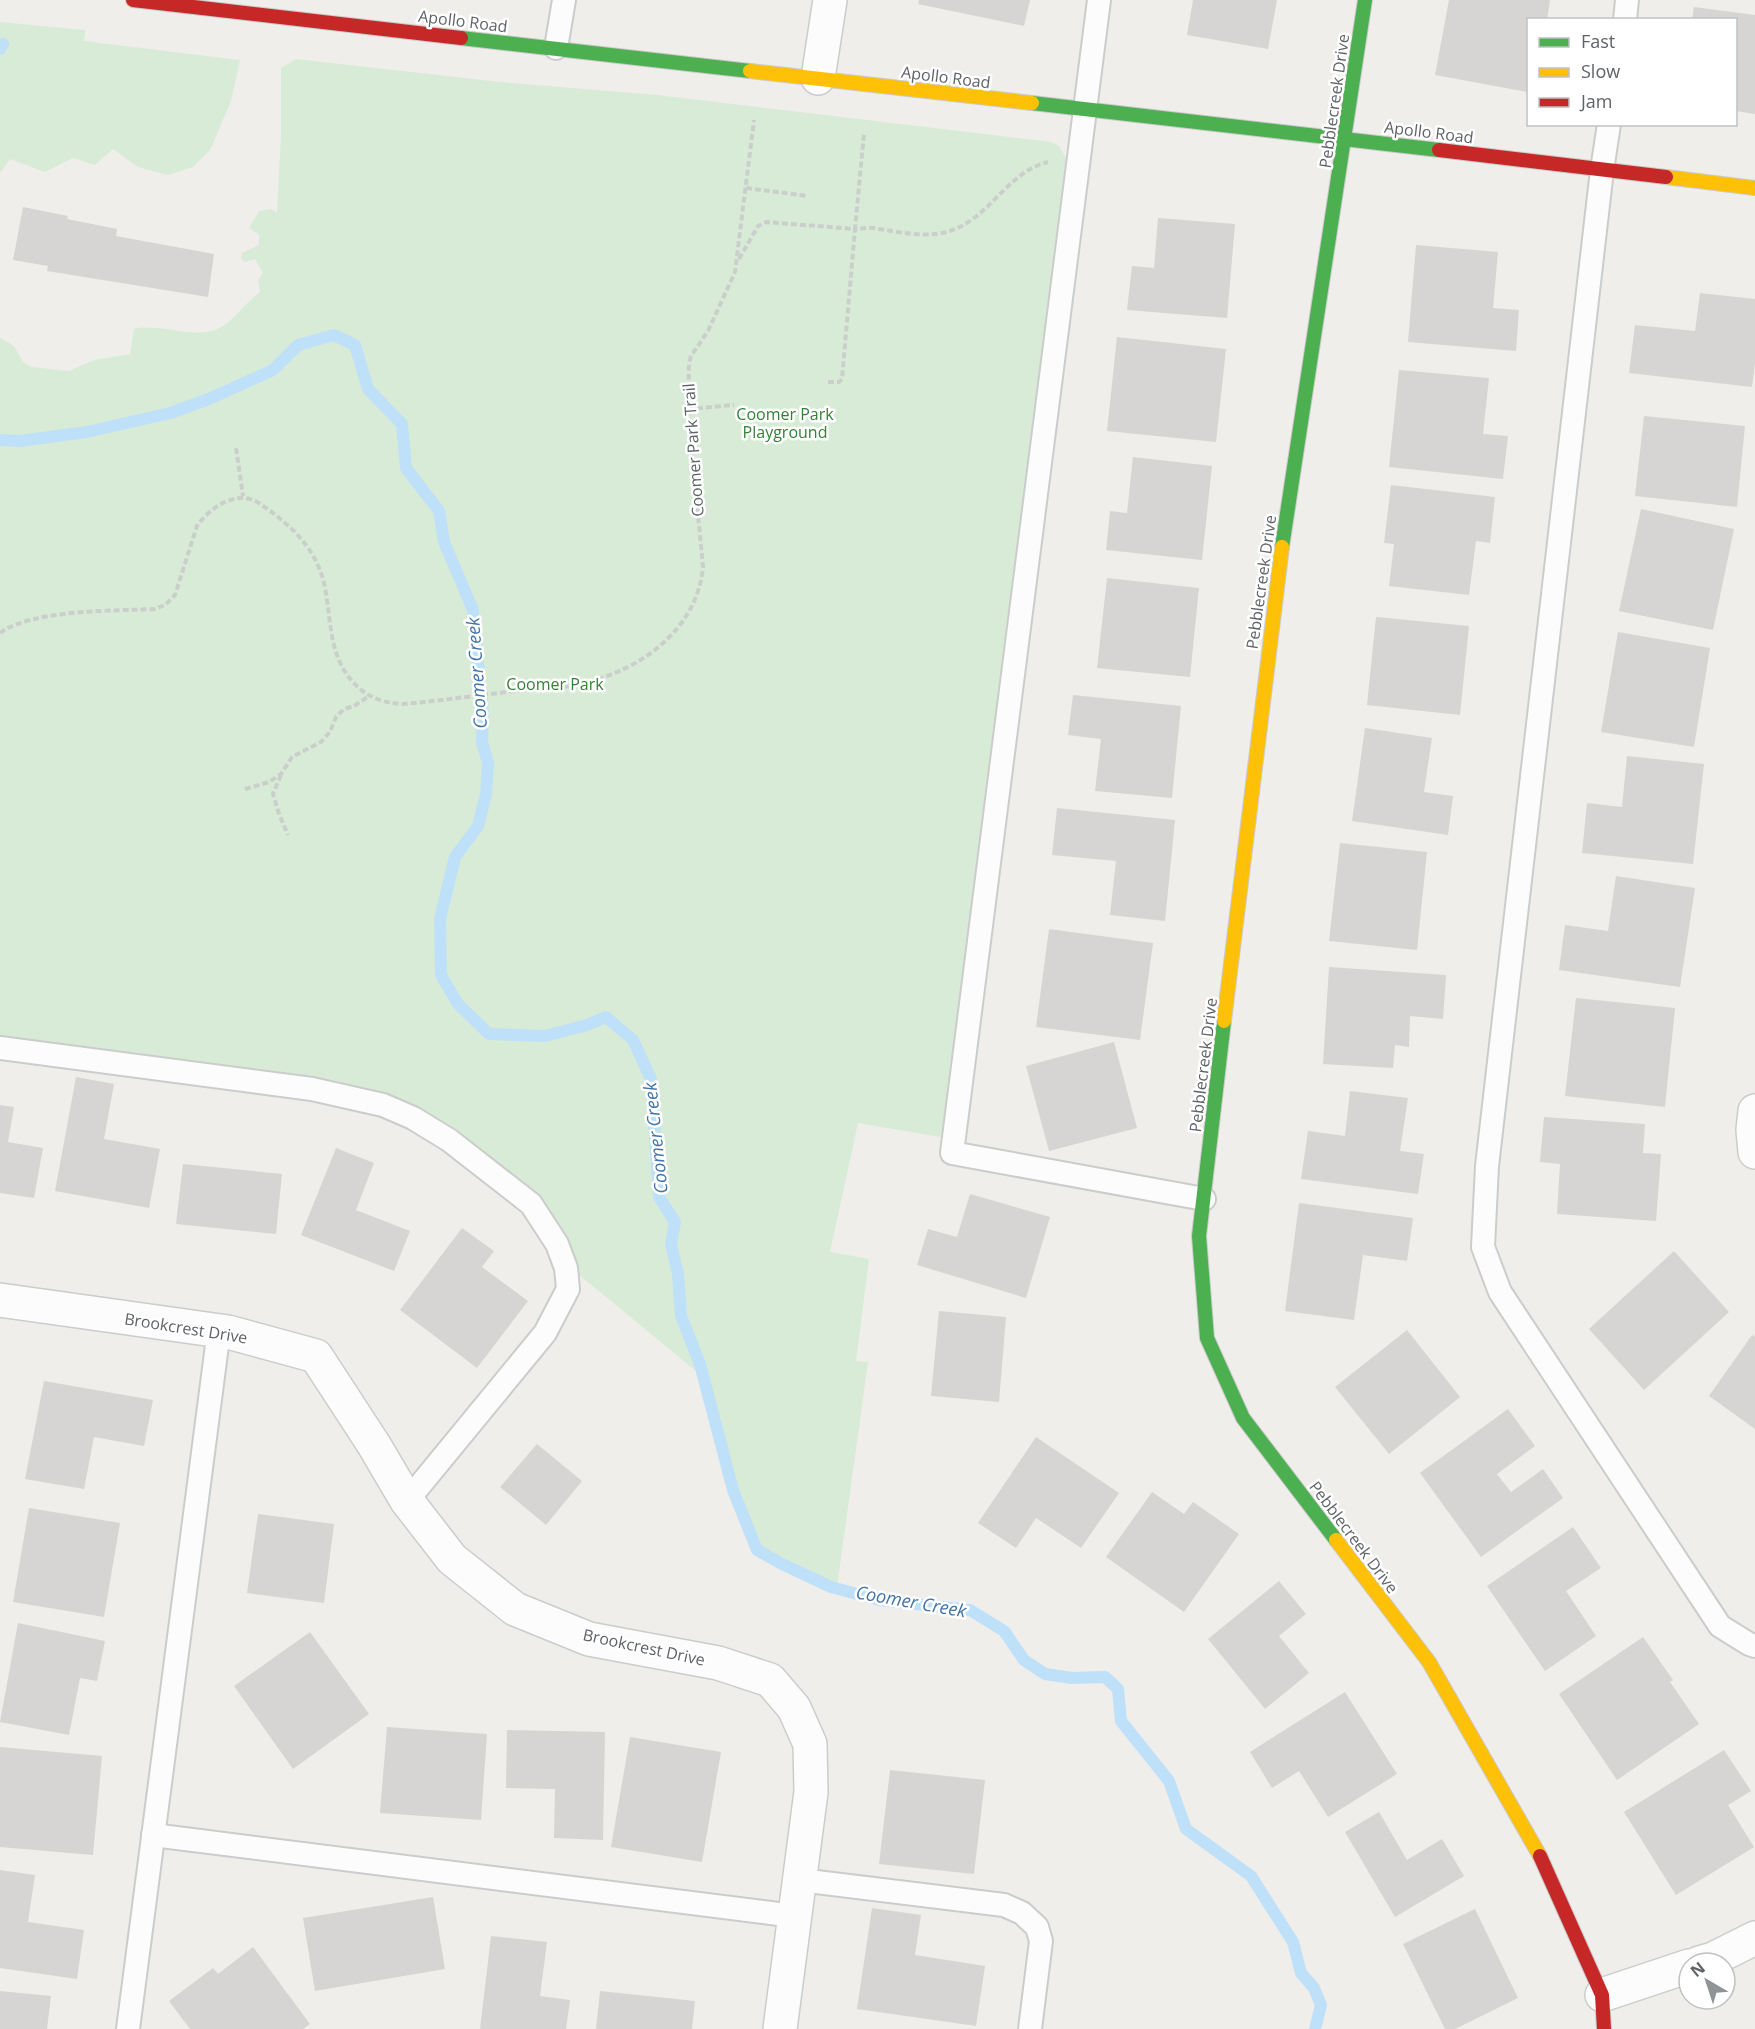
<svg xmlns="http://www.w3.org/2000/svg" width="1755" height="2029" font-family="'Open Sans',sans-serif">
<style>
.green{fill:#d8ebd6}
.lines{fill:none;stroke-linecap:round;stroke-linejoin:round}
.stream{stroke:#bfe0f9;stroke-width:12}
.building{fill:#d6d5d3}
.lane-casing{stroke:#cbcccc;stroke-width:26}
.street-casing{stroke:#cbcccc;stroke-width:36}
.fast-casing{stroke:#cacacb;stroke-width:16}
.slow-casing{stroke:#cacacb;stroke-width:16}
.jam-casing{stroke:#cacacb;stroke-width:16}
.path{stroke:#cacfcc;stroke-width:4;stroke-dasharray:6 3;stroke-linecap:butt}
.lane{stroke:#fdfcfc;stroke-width:22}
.street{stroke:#fdfcfc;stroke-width:33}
.fast{stroke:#4caf50;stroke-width:14}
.slow{stroke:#ffc107;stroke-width:14}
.jam{stroke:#c62828;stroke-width:14}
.labels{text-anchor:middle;stroke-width:5;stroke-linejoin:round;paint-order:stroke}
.street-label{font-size:16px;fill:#5f6368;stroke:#fff}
.park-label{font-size:16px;fill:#348238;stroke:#fff}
.water-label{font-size:18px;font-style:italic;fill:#4174aa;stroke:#fff}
</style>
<rect width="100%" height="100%" fill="#efeeea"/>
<!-- green -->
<g class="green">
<path d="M0,22L85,30L84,41L240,60L231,101L210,150L193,167L168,175L138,167L113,149L95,165L73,158L45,172L10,159L0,173Z"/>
<path d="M296,59L500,82L658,95L1051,142L1059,146L1066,158C1028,485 991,812 941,1137L858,1123L830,1252L869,1259L856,1361L868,1362L837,1587L782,1562L759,1549L749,1523L732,1504L696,1371L578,1274C575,1261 572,1248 565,1235C554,1217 538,1201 523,1187C470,1137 405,1101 336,1081L0,1036V338L14,346L23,362L31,367L69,371L94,360L130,354L134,329C164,322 199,344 226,324C238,315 247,301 260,292L258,280L263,273L255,259L245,262L241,259L242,253L259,245V235L249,228L259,211L271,209L277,213L281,135V68Z"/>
</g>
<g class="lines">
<!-- stream -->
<g class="stream">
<path d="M0,49L3,44"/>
<path d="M0,440L19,441L87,432L170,413L209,399L273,370L298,345L334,335L355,345L368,389L402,424L406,468L439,511L444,542L473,610L483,713L482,742L488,763L486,794L478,826L455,857L440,919L441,975L458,1004L489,1034L545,1036L587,1025L606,1017L633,1040L651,1079L659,1197L675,1222L671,1244L678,1274L681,1316L700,1364L733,1490L757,1550L782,1564L831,1587L880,1600L970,1610L1004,1631L1024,1660L1045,1674L1072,1678L1105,1677L1118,1689L1121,1721L1169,1781L1186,1829L1251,1876L1293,1942L1301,1973L1314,1988L1321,2005L1315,2029"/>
</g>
</g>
<!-- building -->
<g class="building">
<path d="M919,0H1030L1024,26L918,4Z"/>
<path d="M1193,0H1277L1268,49L1187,35Z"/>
<path d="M1449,0H1550L1547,20H1528V92L1435,75Z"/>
<path d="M1694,7L1755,15V114L1736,111V20H1692Z"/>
<path d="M23,207L68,216L67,219L117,229L116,236L214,254L208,297L47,271L48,266L13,260Z"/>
<path d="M1158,218L1235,224L1227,318L1127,310L1132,266L1154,268Z"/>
<path d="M1416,245L1498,252L1493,308L1519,310L1516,351L1408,342Z"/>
<path d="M1700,293L1755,299V363L1752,387L1629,373L1635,325L1695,331Z"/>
<path d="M1117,337L1226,349L1216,442L1107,431Z"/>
<path d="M1399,370L1489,378L1483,434L1508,436L1503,479L1389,467Z"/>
<path d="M1644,416L1745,426L1737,507L1635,496Z"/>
<path d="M1133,457L1212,466L1202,560L1106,550L1110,511L1127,513Z"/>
<path d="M1391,485L1495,497L1490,543L1476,541L1469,595L1389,586L1394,544L1384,543Z"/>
<path d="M1641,509L1734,529L1713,630L1619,611Z"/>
<path d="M1107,578L1199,588L1190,677L1097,668Z"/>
<path d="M1376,617L1469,626L1460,715L1367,705Z"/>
<path d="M1618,632L1710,648L1694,747L1601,732Z"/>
<path d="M1073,695L1181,706L1172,798L1095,791L1101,739L1068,735Z"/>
<path d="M1365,728L1432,738L1424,792L1453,796L1448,835L1352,821Z"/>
<path d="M1627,756L1704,764L1693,864L1582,853L1587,803L1622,807Z"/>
<path d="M1057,808L1175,820L1165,921L1110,915L1116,861L1052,855Z"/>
<path d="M1340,843L1427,852L1417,950L1329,941Z"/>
<path d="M1616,876L1695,888L1680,987L1559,970L1565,925L1608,931Z"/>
<path d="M1049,929L1153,943L1140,1040L1036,1027Z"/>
<path d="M1329,967L1446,975L1443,1019L1410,1016L1409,1047L1395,1045L1393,1068L1323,1064Z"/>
<path d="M1576,998L1675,1008L1665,1107L1565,1096Z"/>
<path d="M1114,1042L1137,1128L1049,1151L1026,1066Z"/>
<path d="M76,1077L114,1084L104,1139L160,1149L149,1208L55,1191Z"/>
<path d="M1350,1091L1408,1098L1400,1151L1424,1154L1418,1194L1301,1179L1308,1131L1345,1136Z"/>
<path d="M0,1105L14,1107L8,1142L43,1148L34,1198L0,1193Z"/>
<path d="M1544,1117L1645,1124L1643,1153L1661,1154L1656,1221L1557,1214L1560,1164L1540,1162Z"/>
<path d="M336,1148L374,1163L356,1210L410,1231L394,1271L301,1235Z"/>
<path d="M183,1164L282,1174L276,1234L176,1224Z"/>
<path d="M970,1194L1050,1217L1026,1298L917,1265L928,1229L957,1237Z"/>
<path d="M1299,1203L1413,1218L1407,1261L1363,1255L1354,1320L1285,1311Z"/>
<path d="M462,1228L494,1251L482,1267L528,1301L477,1368L400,1310Z"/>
<path d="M1674,1251L1729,1312L1644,1390L1589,1329Z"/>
<path d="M939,1311L1006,1317L999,1402L931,1396Z"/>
<path d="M1407,1330L1460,1397L1389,1454L1335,1387Z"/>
<path d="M1752,1335L1755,1337V1429L1709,1396Z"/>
<path d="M44,1381L153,1400L144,1446L94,1437L84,1489L25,1479Z"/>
<path d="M1508,1409L1535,1446L1497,1474L1511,1492L1543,1469L1563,1498L1481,1557L1420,1473Z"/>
<path d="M1036,1437L1119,1493L1081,1548L1036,1518L1016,1548L978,1523Z"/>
<path d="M537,1444L582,1481L546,1525L500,1487Z"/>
<path d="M1152,1492L1184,1514L1193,1502L1239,1534L1184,1612L1106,1557Z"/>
<path d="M29,1508L120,1523L104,1617L13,1602Z"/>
<path d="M258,1514L334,1524L324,1603L247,1593Z"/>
<path d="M1573,1527L1601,1568L1566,1591L1596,1636L1545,1671L1487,1586Z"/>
<path d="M1279,1581L1306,1614L1279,1636L1309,1673L1265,1709L1208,1639Z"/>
<path d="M18,1623L105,1641L97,1681L80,1678L69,1735L0,1722Z"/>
<path d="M310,1632L369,1714L293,1769L234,1686Z"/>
<path d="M1643,1637L1673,1680L1670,1682L1699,1724L1617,1780L1559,1694Z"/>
<path d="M1345,1692L1397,1774L1328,1817L1299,1771L1272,1788L1250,1752Z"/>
<path d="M387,1727L487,1734L481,1820L380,1813Z"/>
<path d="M507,1730L605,1732L603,1840L554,1838L555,1789L506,1788Z"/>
<path d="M630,1737L721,1752L702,1862L611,1847Z"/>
<path d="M0,1747L102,1756L93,1855L0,1847Z"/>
<path d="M1724,1750L1751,1791L1728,1805L1754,1847L1676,1895L1624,1812Z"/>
<path d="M890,1770L985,1780L974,1874L879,1864Z"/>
<path d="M1379,1812L1407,1860L1442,1839L1464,1876L1395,1917L1345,1832Z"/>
<path d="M0,1870L35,1875L28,1922L84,1930L77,1979L0,1968Z"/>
<path d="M433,1897L445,1969L315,1991L303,1918Z"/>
<path d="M872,1908L921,1915L915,1955L985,1966L976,2026L857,2009Z"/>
<path d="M1475,1909L1518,1998L1455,2029H1445L1403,1944Z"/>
<path d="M491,1936L547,1942L540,1996L570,2000L566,2029H480Z"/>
<path d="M253,1947L310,2024L303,2029H190L169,2001L213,1968L218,1974Z"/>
<path d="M0,1991L51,1996L47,2029H0Z"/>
<path d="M600,1991L695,2001L692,2029H596Z"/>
</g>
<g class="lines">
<!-- lane casing -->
<g class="lane-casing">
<g id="lane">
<path d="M1099,0L952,1153L1204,1199"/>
<path d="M1625,20L1627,0"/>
<path d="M556,48L564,0"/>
<path d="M1609,124L1602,170L1487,1166L1483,1247L1500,1292L1720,1626L1749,1644L1755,1646"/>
<path d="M0,1048L312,1089L383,1105L413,1118L449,1140L531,1204L557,1244L566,1268L568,1289L545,1333L407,1501"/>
<path d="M153,1835L794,1916"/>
<path d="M800,1880L1004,1905L1022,1913L1037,1927L1041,1941L1030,2029"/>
<path d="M128,2029L219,1330"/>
</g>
</g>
<!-- street casing -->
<g class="street-casing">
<g id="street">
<path d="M818,78L830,0"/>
<path d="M1755,1111L1753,1130L1755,1152"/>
<path d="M0,1300L228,1332L316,1356L374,1445L407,1501L452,1559L515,1609L589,1639L718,1663L770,1680L794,1708L810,1744L811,1792L780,2029"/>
<path d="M1699,1963L1713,1959L1755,1938"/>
<path d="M1602,1995L1689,1966"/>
</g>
</g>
<!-- fast casing -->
<g class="fast-casing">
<g id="fast">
<path d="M461,38L750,71"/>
<path d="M1032,103L1439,150"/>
<path d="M1282,547L1365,0"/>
<path d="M1224,1021L1199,1236L1207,1338L1243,1418L1336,1540"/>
</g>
</g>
<!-- slow casing -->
<g class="slow-casing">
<g id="slow">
<path d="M750,71L1032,103"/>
<path d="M1666,177L1755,188"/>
<path d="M1224,1021L1282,547"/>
<path d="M1336,1540L1429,1662L1540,1856"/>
</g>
</g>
<!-- jam casing -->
<g class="jam-casing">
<g id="jam">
<path d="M133,0L461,38"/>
<path d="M1439,150L1666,177"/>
<path d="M1540,1856L1602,1995L1604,2029"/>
</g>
</g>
<!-- path -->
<g class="path">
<path d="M746,188L808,196"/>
<path d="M739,259L758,226L766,222L855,229L864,134"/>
<path d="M828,382H839L842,379L855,229C862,229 868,227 874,228C926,237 952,243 992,202C1009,185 1024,168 1048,162"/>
<path d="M688,409L734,405"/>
<path d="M236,448L243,496"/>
<path d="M0,633C33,609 114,611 155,609L165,605L175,595L197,526C210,507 237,489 259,503C289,524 315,546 324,583C331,614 328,649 348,676C362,695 380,703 403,704C438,701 472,696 507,692C531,689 556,689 579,684C638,672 697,631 703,567L688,409L689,364L691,356L708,331L735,272L754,120"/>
<path d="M281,775L273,794L279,814L288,835"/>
<path d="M245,789L269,782L281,774L292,757L321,742L330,732L336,717L344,709L354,706L369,696"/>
</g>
<!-- lane -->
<use href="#lane" class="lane"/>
<!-- street -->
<use href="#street" class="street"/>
<!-- fast -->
<use href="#fast" class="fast"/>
<!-- slow -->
<use href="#slow" class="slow"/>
<!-- jam -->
<use href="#jam" class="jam"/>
</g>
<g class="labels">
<!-- street labels -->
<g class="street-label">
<text transform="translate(463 21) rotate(7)" y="6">Apollo Road</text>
<text transform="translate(946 77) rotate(7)" y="6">Apollo Road</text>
<text transform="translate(1334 101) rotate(-82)" y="6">Pebblecreek Drive</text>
<text transform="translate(1429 132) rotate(7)" y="6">Apollo Road</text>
<text transform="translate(693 450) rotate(-94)" y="6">Coomer Park Trail</text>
<text transform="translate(1261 582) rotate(-82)" y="6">Pebblecreek Drive</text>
<text transform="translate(1203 1065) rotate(-83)" y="6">Pebblecreek Drive</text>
<text transform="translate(186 1328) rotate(9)" y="6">Brookcrest Drive</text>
<text transform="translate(1354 1537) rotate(53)" y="6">Pebblecreek Drive</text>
<text transform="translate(644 1647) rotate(12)" y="6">Brookcrest Drive</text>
</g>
<!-- park labels -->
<g class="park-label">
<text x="785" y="420">Coomer Park<tspan x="785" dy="18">Playground</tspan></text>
<text x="555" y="690">Coomer Park</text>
</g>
<!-- water labels -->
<g class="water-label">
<text transform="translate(477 673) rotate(-94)" y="6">Coomer Creek</text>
<text transform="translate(656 1138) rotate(-96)" y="6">Coomer Creek</text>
<text transform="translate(911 1602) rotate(10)" y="6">Coomer Creek</text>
</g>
</g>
<!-- legend -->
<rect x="1527" y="18" width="210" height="108" fill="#ffffff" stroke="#bfc1c3" stroke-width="1.5"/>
<rect x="1539" y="38" width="30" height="9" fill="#4caf50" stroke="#bfc1c3" stroke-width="1.5"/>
<text x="1581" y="48" font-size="18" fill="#5f6368">Fast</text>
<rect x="1539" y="68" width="30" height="9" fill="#ffc107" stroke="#bfc1c3" stroke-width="1.5"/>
<text x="1581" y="78" font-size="18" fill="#5f6368">Slow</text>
<rect x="1539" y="98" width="30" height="9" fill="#c62828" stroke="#bfc1c3" stroke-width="1.5"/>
<text x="1581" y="108" font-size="18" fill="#5f6368">Jam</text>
<!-- north arrow -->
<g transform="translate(1707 1981) rotate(321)"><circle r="28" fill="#ffffff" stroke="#bfc1c3" stroke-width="1.5"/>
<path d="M0-4.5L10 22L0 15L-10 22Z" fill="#919496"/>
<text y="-9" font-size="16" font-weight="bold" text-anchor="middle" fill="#5f6368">N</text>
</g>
</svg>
